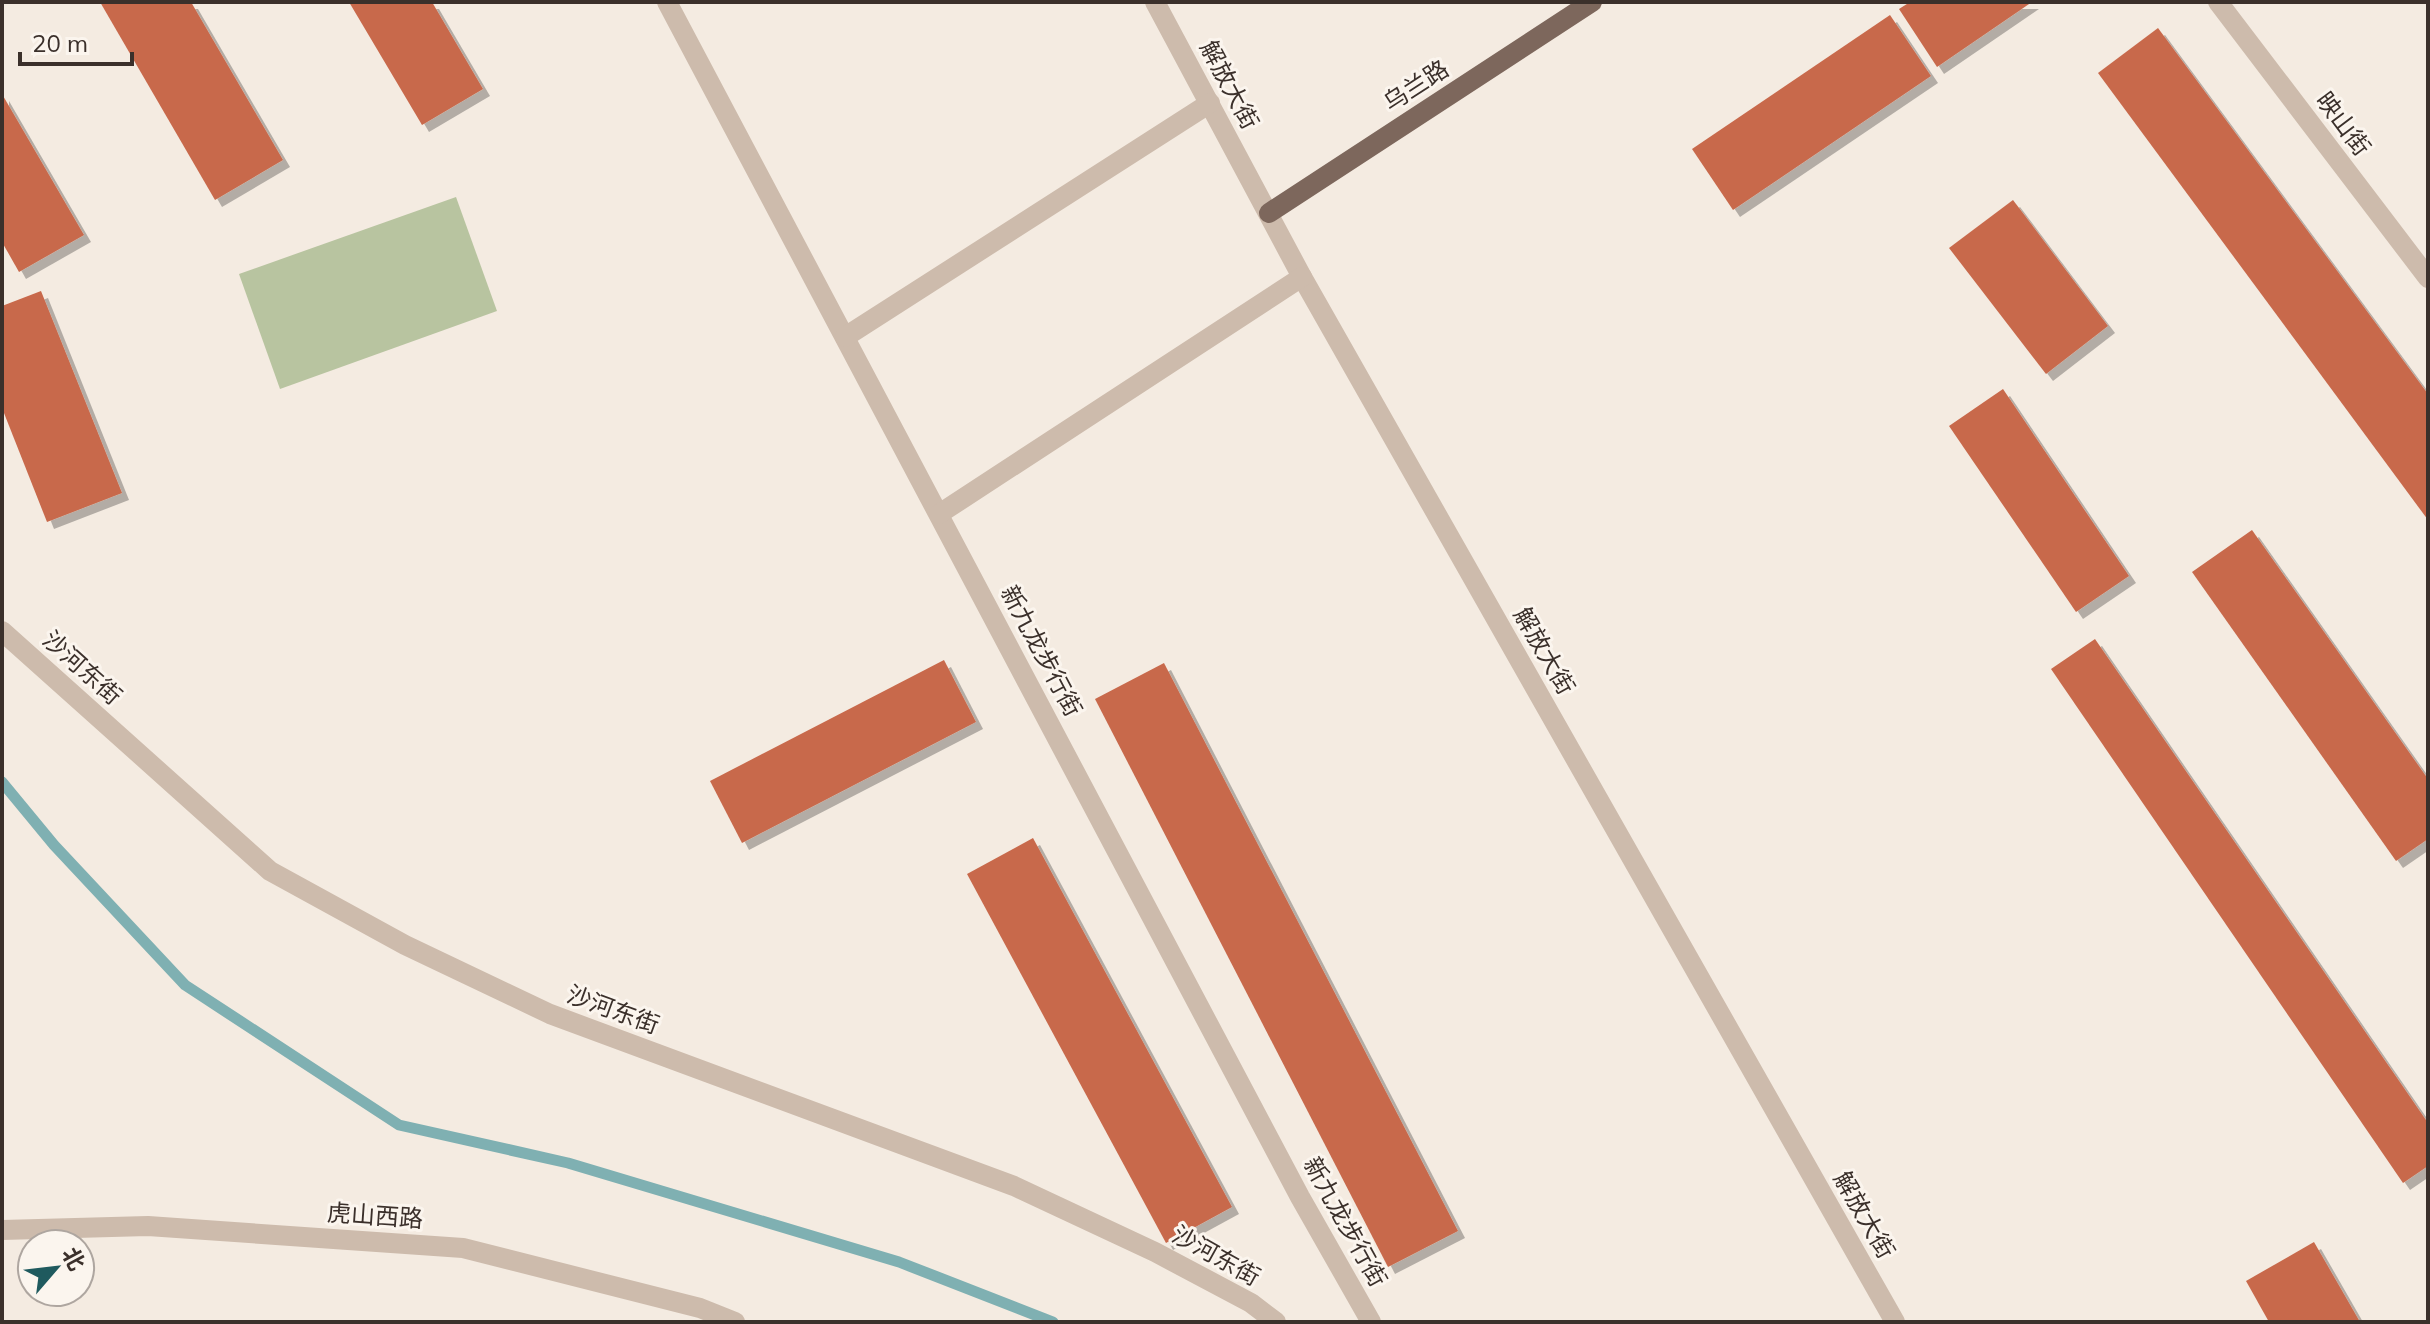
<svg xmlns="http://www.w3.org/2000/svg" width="2430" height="1324" font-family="Mulish,'Noto Sans SC',sans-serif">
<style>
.green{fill:#b8c4a0}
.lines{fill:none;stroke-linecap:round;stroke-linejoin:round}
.stream{stroke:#7fb0b2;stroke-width:11}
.building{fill:#c8694b;filter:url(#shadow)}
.minor{stroke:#cdbbac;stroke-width:20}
.major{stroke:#7d675c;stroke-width:20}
.labels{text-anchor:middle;stroke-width:6;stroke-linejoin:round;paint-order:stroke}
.street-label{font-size:24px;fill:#3b302b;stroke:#fbf5ee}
</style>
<defs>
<filter id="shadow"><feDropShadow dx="7" dy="7" stdDeviation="0" flood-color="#0004"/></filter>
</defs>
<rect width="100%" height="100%" fill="#f4ebe1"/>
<!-- green -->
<path class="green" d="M456,197L497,311L280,389L239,274Z"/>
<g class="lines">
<!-- stream -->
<path class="stream" d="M2,782L54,845L185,985L399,1125L568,1163L899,1262L1053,1322"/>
</g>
<!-- building -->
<g class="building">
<path d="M100,2H191L283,160L215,200Z"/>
<path d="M349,2H432L483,89L422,125Z"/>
<path d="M1910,2H2032L1937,67L1899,9Z"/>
<path d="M1890,15L1931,76L1733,210L1692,149Z"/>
<path d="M2158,28L2428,394V520L2098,73Z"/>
<path d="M2,94L84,235L19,272L2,242Z"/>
<path d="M2013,200L2108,326L2046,374L1949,248Z"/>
<path d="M41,291L122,493L47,522L2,408V306Z"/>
<path d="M2003,389L2129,576L2076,612L1949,426Z"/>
<path d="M2252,530L2428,779V839L2396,861L2192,572Z"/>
<path d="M2095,639L2428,1123V1166L2403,1183L2051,669Z"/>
<path d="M944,660L976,722L742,843L710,781Z"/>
<path d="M1164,663L1458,1231L1388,1267L1095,699Z"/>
<path d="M1033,838L1232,1207L1166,1243L967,874Z"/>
<path d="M2314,1242L2360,1322H2269L2246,1281Z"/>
</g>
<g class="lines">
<!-- minor -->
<g class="minor">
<path d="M667,2L1300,1197L1371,1322"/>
<path d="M1155,2L1302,277L1895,1322"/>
<path d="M2218,2L2428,278"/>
<path d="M845,337L1210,103"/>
<path d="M939,514L1302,277"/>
<path d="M2,631L270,871L405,945L550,1014L1014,1186L1155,1252L1251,1303L1276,1322"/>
<path d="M2,1230L148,1226L463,1248L700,1308L735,1322"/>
</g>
<!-- major -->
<path class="major" d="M1269,213L1592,2"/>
</g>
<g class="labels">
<!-- street labels -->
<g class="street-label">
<text transform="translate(1229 85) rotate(62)" y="8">解放大街</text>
<text transform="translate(1416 86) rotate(-33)" y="8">乌兰路</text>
<text transform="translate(2343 124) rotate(53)" y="8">映山街</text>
<text transform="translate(1041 651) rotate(62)" y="8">新九龙步行街</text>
<text transform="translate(1544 651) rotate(60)" y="8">解放大街</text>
<text transform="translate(82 668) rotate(42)" y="8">沙河东街</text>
<text transform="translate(613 1010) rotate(20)" y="8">沙河东街</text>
<text transform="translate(1864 1215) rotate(60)" y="8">解放大街</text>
<text transform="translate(375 1216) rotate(4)" y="8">虎山西路</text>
<text transform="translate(1345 1222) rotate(61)" y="8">新九龙步行街</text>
<text transform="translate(1216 1256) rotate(29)" y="8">沙河东街</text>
</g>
</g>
<!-- border -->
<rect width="2430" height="1324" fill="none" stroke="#3b302b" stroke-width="8"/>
<!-- north arrow -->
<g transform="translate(56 1268) rotate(62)"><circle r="38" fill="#fbf5ee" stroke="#aea6a0" stroke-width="2"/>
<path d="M0-6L14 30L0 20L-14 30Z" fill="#1f5a5e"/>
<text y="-12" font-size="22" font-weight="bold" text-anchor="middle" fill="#3b302b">北</text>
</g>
<!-- scale -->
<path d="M20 52v12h112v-12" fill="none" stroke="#3b302b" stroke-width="4"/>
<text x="32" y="52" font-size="24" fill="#3b302b" stroke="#fbf5ee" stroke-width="6" paint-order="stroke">20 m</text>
</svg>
